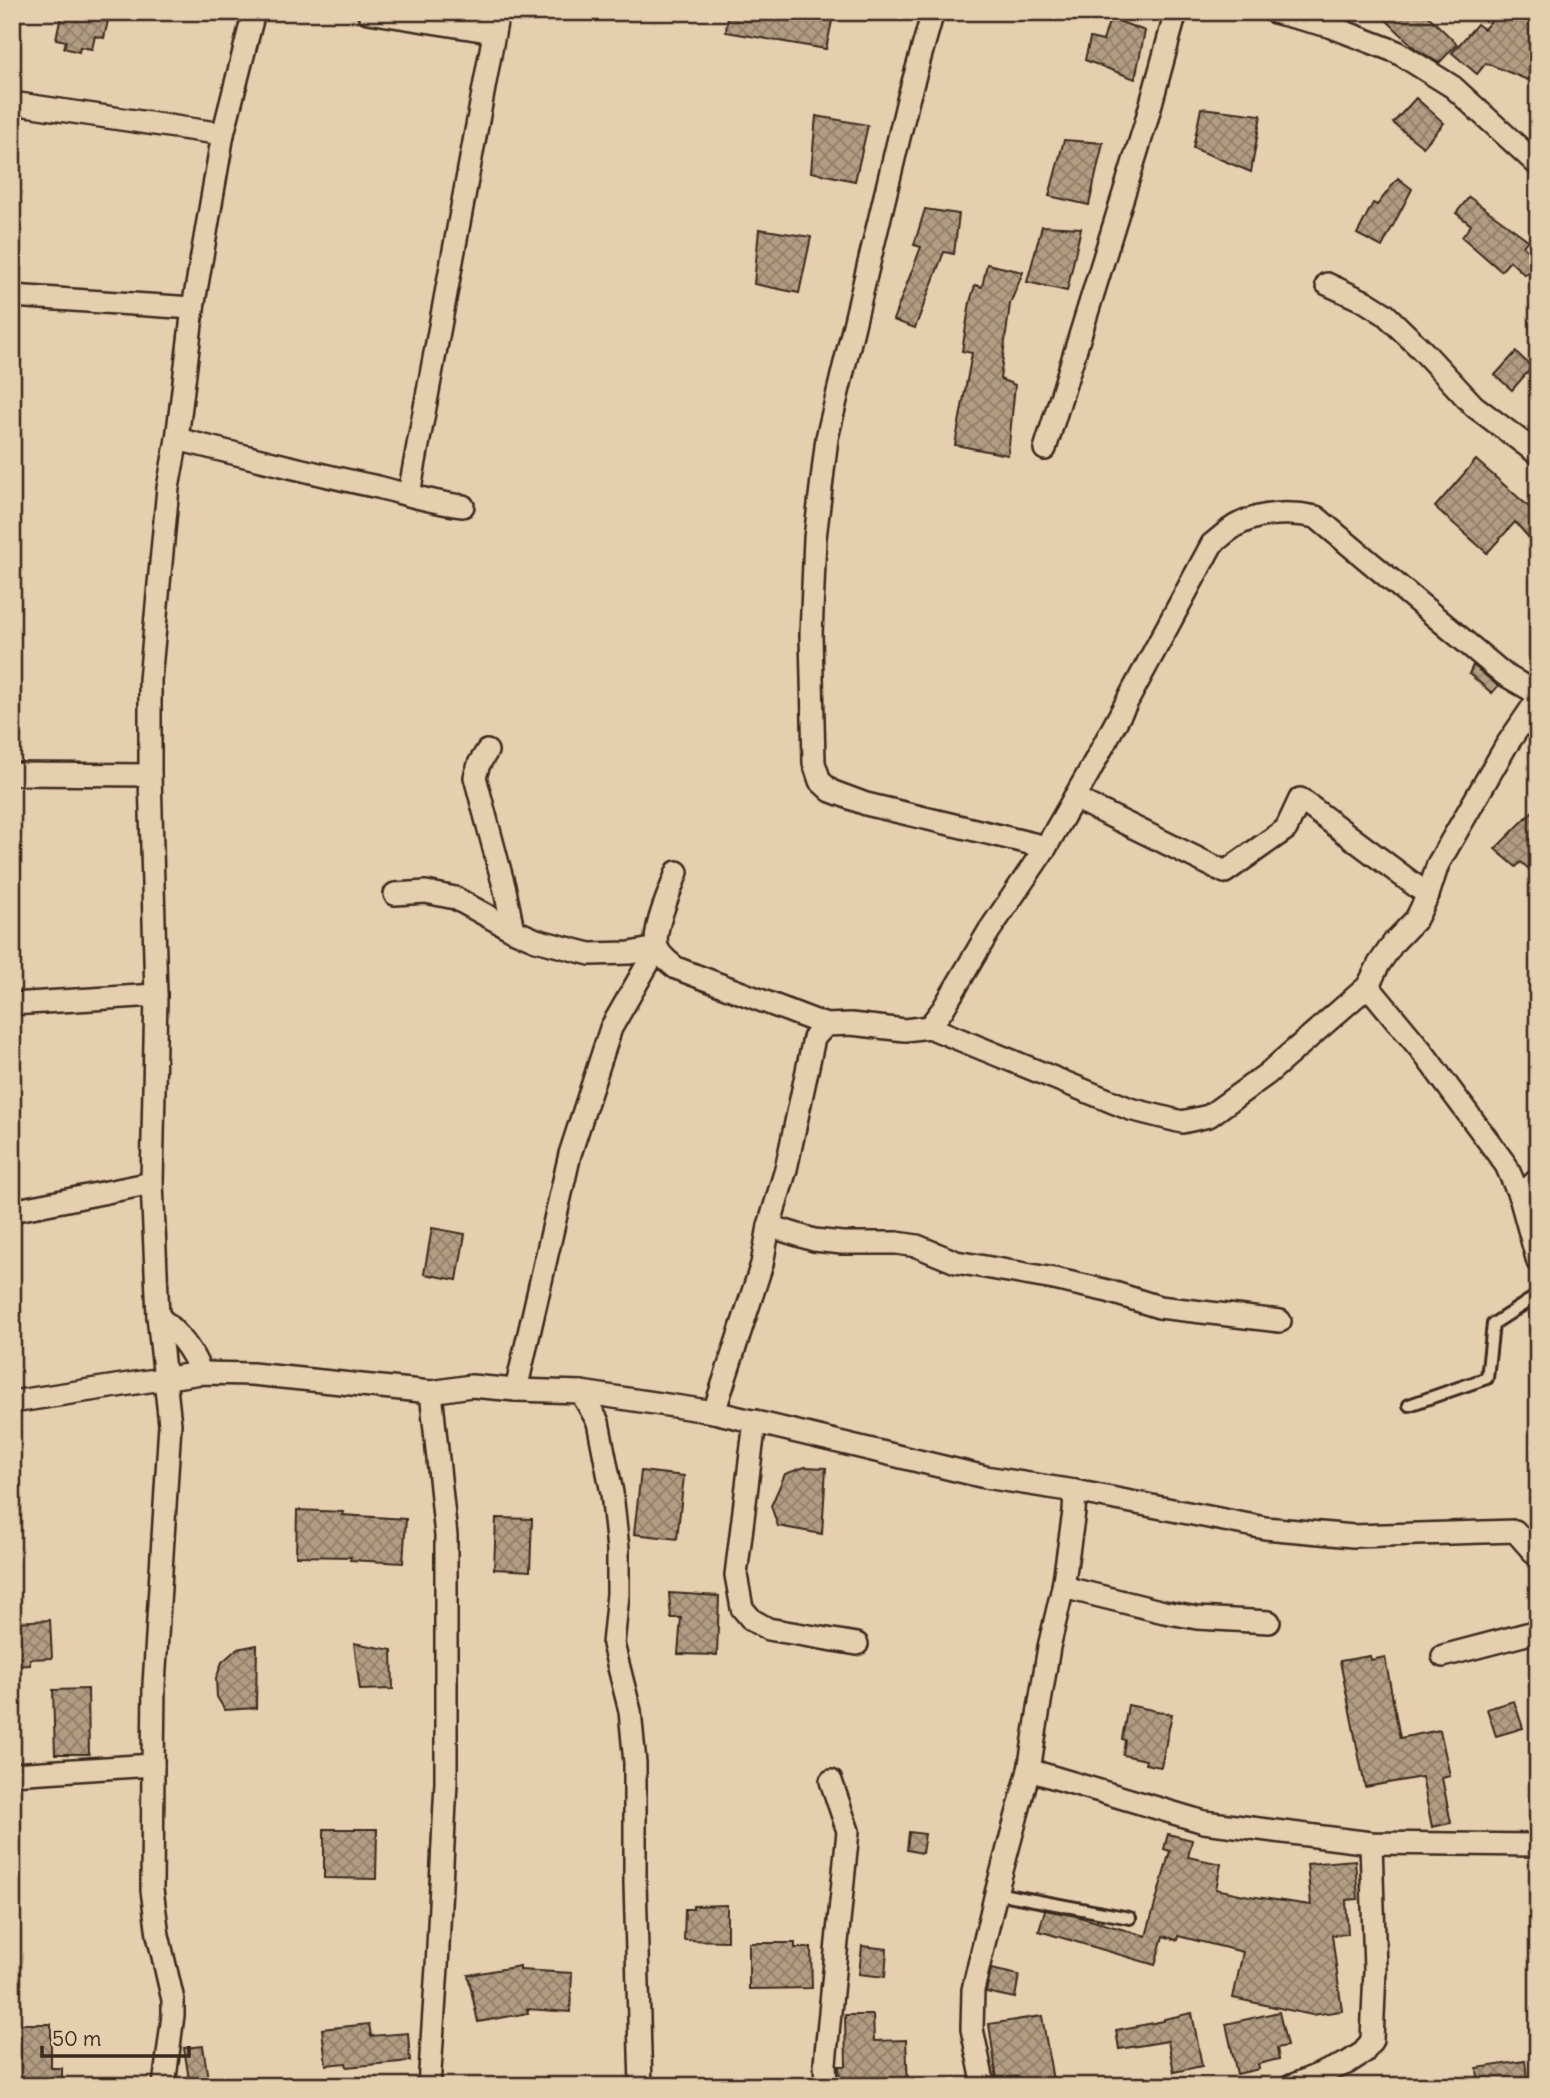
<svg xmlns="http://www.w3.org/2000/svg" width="1550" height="2098" font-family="Delius,sans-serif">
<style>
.building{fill:url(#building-cross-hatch);stroke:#3b2a1e;stroke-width:2}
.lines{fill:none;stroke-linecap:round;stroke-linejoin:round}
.service-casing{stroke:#3b2a1e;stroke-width:16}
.minor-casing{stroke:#3b2a1e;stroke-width:26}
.service{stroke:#e6cfaf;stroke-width:10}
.minor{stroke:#e6cfaf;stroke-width:21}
</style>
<defs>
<pattern id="building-cross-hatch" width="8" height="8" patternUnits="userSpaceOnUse" patternTransform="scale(1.75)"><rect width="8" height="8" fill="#b29c82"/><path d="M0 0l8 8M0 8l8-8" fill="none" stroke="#927f6a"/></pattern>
</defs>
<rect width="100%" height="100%" fill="#e6cfaf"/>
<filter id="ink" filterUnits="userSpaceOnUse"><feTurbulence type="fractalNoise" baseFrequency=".0143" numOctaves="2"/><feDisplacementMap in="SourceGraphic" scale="14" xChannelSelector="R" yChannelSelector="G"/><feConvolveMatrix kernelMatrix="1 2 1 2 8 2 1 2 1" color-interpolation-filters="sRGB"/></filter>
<g filter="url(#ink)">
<!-- building -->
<g class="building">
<path d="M62,12H110L104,38L95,36L92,49L80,47L79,52L64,48L66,41L56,39Z"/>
<path d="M728,12H834L826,49L726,32Z"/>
<path d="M1378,12H1424L1457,44L1439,63L1416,49Z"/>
<path d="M1499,12H1538V65L1528,80L1486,63L1477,74L1452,53L1477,24L1484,29Z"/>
<path d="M1110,18L1145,31L1135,79L1085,60L1090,38L1103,41Z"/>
<path d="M1416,98L1444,123L1423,147L1393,123Z"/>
<path d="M1201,108L1261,115L1251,172L1193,148Z"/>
<path d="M816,116L868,125L855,181L811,172Z"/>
<path d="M1064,140L1103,143L1089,205L1049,196Z"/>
<path d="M1398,178L1412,189L1382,247L1357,234L1373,203L1377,205Z"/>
<path d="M1469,197L1528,240L1523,246L1538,262L1525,275L1510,261L1501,271L1462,237L1471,225L1456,213Z"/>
<path d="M925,209L959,214L954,254L944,252L915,328L893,320L921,247L914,245Z"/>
<path d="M1042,226L1081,228L1067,291L1027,282Z"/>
<path d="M759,229L811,237L799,293L754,284Z"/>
<path d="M987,264L1023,272L1010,304L1000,379L1015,385L1008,455L955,445L972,353L962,351L970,302L975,285L982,287Z"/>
<path d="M1516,352L1532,367L1512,390L1495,375Z"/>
<path d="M1476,460L1538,515V548L1515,522L1487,553L1435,507Z"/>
<path d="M1473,665L1498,686L1492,693L1469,674Z"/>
<path d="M1538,806V877L1521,862L1516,867L1495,849Z"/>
<path d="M432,1228L465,1234L457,1280L424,1274Z"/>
<path d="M805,1467L826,1468L822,1534L778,1526L771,1506L785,1474Z"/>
<path d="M641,1471L684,1476L677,1539L634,1534Z"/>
<path d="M297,1510L343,1512L342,1515L406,1519L403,1563L350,1560L351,1557L296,1556Z"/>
<path d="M496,1518L532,1519L530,1571L494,1569Z"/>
<path d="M669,1593L719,1596L717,1655L678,1654L681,1618H671Z"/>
<path d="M50,1620L52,1658L30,1659V1665L12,1666V1636L15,1635V1622Z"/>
<path d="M354,1643L392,1650L393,1689L360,1690Z"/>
<path d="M257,1645L256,1708L225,1710L217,1697L216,1679L222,1662L237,1649Z"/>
<path d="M1370,1656L1371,1660L1385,1657L1400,1738L1440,1730L1450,1776L1442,1778L1451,1823L1432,1827L1422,1777L1365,1787L1340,1661Z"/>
<path d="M88,1689L89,1754H55L53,1690Z"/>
<path d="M1514,1701L1523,1728L1496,1736L1487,1709Z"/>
<path d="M1128,1705L1172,1714L1161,1767L1145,1764L1146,1760L1123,1755L1125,1740L1122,1739Z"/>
<path d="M324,1829H377L376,1879L324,1878Z"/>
<path d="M909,1832L925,1834L922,1853L907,1850Z"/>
<path d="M1168,1834L1192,1840L1188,1857L1221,1864L1216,1889L1249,1896L1311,1905L1307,1864L1355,1860L1358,1899L1346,1900L1348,1934L1332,1935L1342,2011L1312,2015L1233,1998L1243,1952L1178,1936L1177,1940L1163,1936L1155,1965L1039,1931L1045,1910L1076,1916L1146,1936L1170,1851L1164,1849Z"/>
<path d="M727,1905V1941L684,1940L685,1909H693V1906Z"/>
<path d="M749,1943H795V1948H811L812,1988L749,1989Z"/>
<path d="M862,1946L887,1949L885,1977L859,1974Z"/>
<path d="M520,1966V1970L572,1973L570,2012L527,2009L528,2013L478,2022L468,1975Z"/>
<path d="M991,1969L1019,1975L1015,1998L986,1992Z"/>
<path d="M1279,2012L1287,2046L1277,2048L1279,2059L1258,2064L1259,2069L1237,2074L1226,2024Z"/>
<path d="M1192,2013L1202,2066L1174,2072L1168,2041L1119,2049L1116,2030L1164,2021V2019Z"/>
<path d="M845,2015H873L874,2041L906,2040L908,2086H840L839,2066H846Z"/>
<path d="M1042,2016L1054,2086H1021L1019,2077L997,2080L989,2024Z"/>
<path d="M15,2024H51V2068H62V2086H16Z"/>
<path d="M369,2024L371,2036L408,2033L410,2061L347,2067L346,2063L326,2065L322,2029Z"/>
<path d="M203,2046L209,2086H190L184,2048Z"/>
<path d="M1525,2061L1528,2086H1479L1477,2068Z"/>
</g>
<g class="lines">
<!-- service casing -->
<g class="service-casing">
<g id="service">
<path d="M1409,1405L1487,1378L1493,1324L1538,1295"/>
<path d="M996,1893L1130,1918"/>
</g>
</g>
<!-- minor casing -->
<g class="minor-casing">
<g id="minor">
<path d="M368,12L494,32"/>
<path d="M933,12L908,100L827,438L815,538L811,635L814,763L820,781L831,791L866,804L1046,847"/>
<path d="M1274,12L1329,26L1397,52L1453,87L1538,165"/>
<path d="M12,103L223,134"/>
<path d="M1327,284L1366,302L1385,314L1422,350L1474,406L1538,454"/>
<path d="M12,296L193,308"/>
<path d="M177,439C244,456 311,473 378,487C406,494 434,503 463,506"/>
<path d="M1045,449L1146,122L1176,12"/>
<path d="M409,494L498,12"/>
<path d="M1538,699L1506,746L1438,864L1428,895L1416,919L1394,942L1379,964L1368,986L1421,1050L1506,1165L1520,1197L1538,1262"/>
<path d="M487,751L479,764L475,777L505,890L513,930"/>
<path d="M12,774L150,775"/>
<path d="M1074,798L1225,872L1286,829L1300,799L1428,895"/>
<path d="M677,872C671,890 652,929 657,947C660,956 669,962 676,968L826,1025"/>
<path d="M395,894L426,892L455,898L513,930L536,940L590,954L630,953L657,948"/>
<path d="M12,1004L156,995"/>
<path d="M929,1027L1130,1109L1182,1122L1209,1116L1267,1074L1368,986"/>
<path d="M1520,1197L1538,1179"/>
<path d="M12,1211L152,1183"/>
<path d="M769,1226L814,1240L842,1243H897L917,1246L956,1262L1054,1279L1108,1291L1159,1307L1280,1321"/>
<path d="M158,1316C179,1335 190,1346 201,1373"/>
<path d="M516,1390L570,1154L611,1028L657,948"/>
<path d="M581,1392L714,1412L985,1477L1075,1491L1265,1528L1353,1536L1515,1531L1538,1557"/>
<path d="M12,1402L201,1373L252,1374L431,1392L471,1386L516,1390L581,1392L598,1422L612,1493L618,1549V1594L613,1644L630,1711L635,1763V1883L641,2086"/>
<path d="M714,1412L762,1264L769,1226L786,1169L814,1038L826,1025L851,1024L905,1030L929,1027L943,1009L989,931L1046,847L1088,774L1212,544C1221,537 1230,528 1239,524C1262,512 1292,512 1316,517L1505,675L1538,694"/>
<path d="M755,1421L736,1575L742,1608L752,1620L768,1629L857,1644"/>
<path d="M1063,1587L1164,1612L1197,1618L1269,1622"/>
<path d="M1443,1656L1538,1631"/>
<path d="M1029,1770L1204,1822L1371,1843L1538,1845"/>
<path d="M12,1774L153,1765"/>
<path d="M164,2086L173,2015V2000L158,1935L152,1890L153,1765L154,1685L170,1424L158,1316L152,1183L156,995L150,775V680L168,488L177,439L193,308L223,134L254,12"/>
<path d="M429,2086L437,1967L446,1782V1536L431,1392"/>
<path d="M826,2086L825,2063L848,1831L831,1781"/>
<path d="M984,2086L972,2029L973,1990L996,1893L1029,1770L1049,1647L1063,1587L1074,1512L1075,1491"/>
<path d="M1291,2086L1347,2063L1364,2052L1372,2040L1375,1970L1371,1843"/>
</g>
</g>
<!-- service -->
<use href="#service" class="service"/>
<!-- minor -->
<use href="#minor" class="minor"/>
</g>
</g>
<!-- margin -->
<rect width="1550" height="2098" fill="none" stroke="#e6cfaf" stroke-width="42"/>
<rect x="21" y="21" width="1508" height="2056" fill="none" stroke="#3b2a1e" stroke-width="2.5" filter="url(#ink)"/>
<!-- scale -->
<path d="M42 2046v10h147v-10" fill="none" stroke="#3b2a1e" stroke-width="3.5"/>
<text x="52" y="2046" font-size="21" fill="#3b2a1e" stroke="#e6cfaf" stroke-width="5" paint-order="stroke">50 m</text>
</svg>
